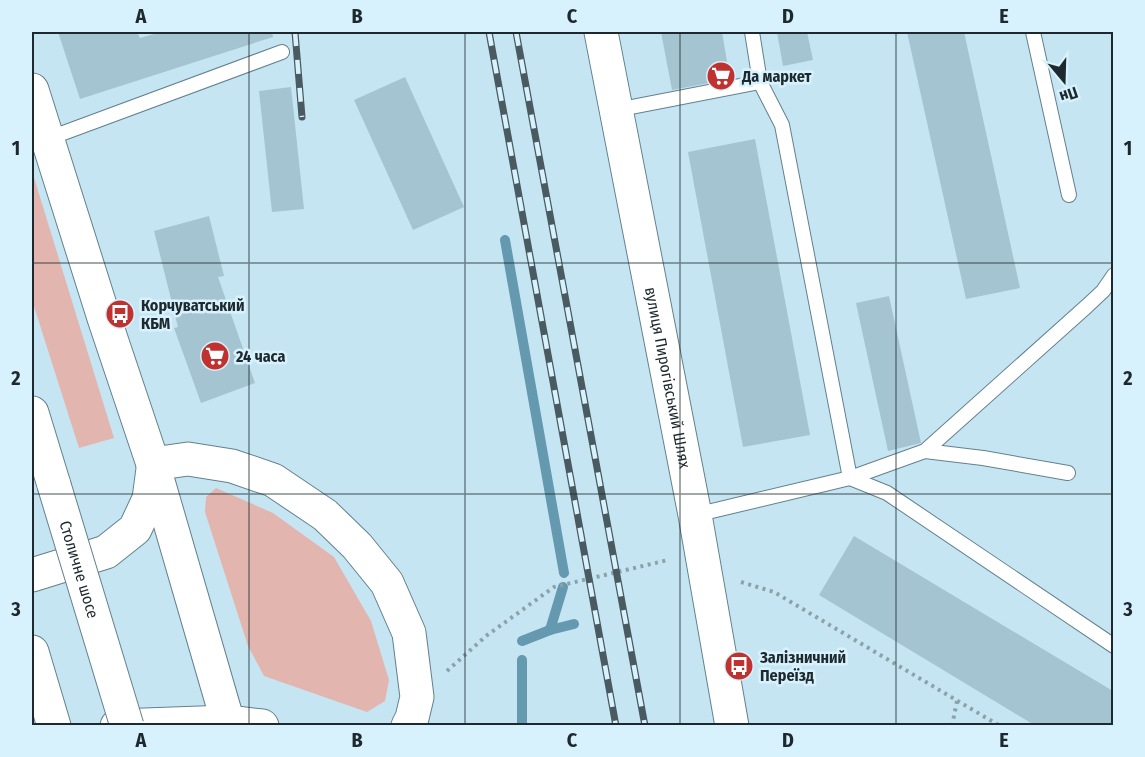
<svg xmlns="http://www.w3.org/2000/svg" width="1145" height="757" font-family="'Fira Sans Condensed',sans-serif">
<style>
.green{fill:#e3b5af}
.lines{fill:none;stroke-linecap:round;stroke-linejoin:round}
.stream{stroke:#6599af;stroke-width:10}
.building{fill:#a5c4d2}
.lane-casing{stroke:#63808d;stroke-width:16}
.secondary-casing{stroke:#63808d;stroke-width:35}
.highway-casing{stroke:#63808d;stroke-width:35}
.path{stroke:#89a2ac;stroke-width:4;stroke-dasharray:3 4.5;stroke-linecap:butt}
.lane{stroke:#fff;stroke-width:14}
.secondary{stroke:#fff;stroke-width:33}
.highway{stroke:#fff;stroke-width:33}
.rail-casing{stroke:#495a61;stroke-width:7}
.rail{stroke:#d8f2fd;stroke-width:4.5;stroke-dasharray:14;stroke-linecap:butt}
.highway-bridge-casing{stroke:#63808d;stroke-width:35;stroke-linecap:butt}
.highway-bridge{stroke:#fff;stroke-width:33}
.grid{fill:none;stroke:#1d292e;stroke-width:1.5;stroke-opacity:0.55}
.labels{text-anchor:middle;stroke-width:5;stroke-linejoin:round;paint-order:stroke}
.poi-label{font-size:16px;font-weight:bold;fill:#1d292e;stroke:#d8f2fd;text-anchor:start}
.street-label{font-size:16px;fill:#1d292e;stroke:#d8f2fd}
.neatline{fill:none;stroke:#1d292e;stroke-width:2}
.grid-label{font-size:20px;text-anchor:middle;font-weight:bold;fill:#1d292e}
</style>
<rect width="100%" height="100%" fill="#c6e5f3"/>
<!-- green -->
<g class="green">
<path d="M32,171L114,438L79,448L32,300Z"/>
<path d="M216,488L273,513L334,557L371,621L389,680L385,701L367,712L264,676L248,646L205,512L206,497Z"/>
</g>
<g class="lines">
<!-- stream -->
<g class="stream">
<path d="M505,240L564,573"/>
<path d="M550,630L563,587"/>
<path d="M522,641L550,630L574,624"/>
<path d="M522,660V726"/>
</g>
</g>
<!-- building -->
<g class="building">
<path d="M58,32H137L140,38L161,32H272L273,37L80,99Z"/>
<path d="M661,32H722L730,79L672,90Z"/>
<path d="M777,32H807L813,60L783,66Z"/>
<path d="M907,32H964L1020,288L966,299Z"/>
<path d="M405,77L464,207L413,230L354,100Z"/>
<path d="M291,87L304,209L272,212L259,91Z"/>
<path d="M755,139L810,435L743,447L688,152Z"/>
<path d="M209,216L224,276L218,277L255,383L201,403L174,328L178,327L154,231Z"/>
<path d="M889,296L921,443L888,451L856,303Z"/>
<path d="M854,536L1113,691V726H1036L819,595Z"/>
</g>
<g class="lines">
<!-- lane casing -->
<g class="lane-casing">
<g id="lane">
<path d="M752,32L760,82L782,125L850,478L887,493L1114,646"/>
<path d="M1033,32L1069,195"/>
<path d="M616,110L760,82"/>
<path d="M47,139L282,52"/>
<path d="M925,451L983,458L1068,473"/>
<path d="M695,515L850,478L925,451L1087,306L1103,291L1114,275"/>
</g>
</g>
<!-- secondary casing -->
<g class="secondary-casing">
<g id="secondary">
<path id="s1" d="M601,32L695,515L732,726"/>
<path d="M32,90L104,318L153,464L229,726"/>
<path d="M153,464L188,459L232,466L273,480L325,515L357,546L387,583L409,633L417,697L412,718L408,726"/>
<path d="M32,575L106,552L135,529L149,499L153,469"/>
<path d="M117,726L228,722L262,726"/>
</g>
</g>
<!-- highway casing -->
<g class="highway-casing">
<g id="highway">
<path d="M32,413L54,485"/>
<path d="M32,652L54,726"/>
</g>
</g>
<!-- path -->
<g class="path">
<path d="M741,582L774,592L1000,726"/>
<path d="M447,671L486,636L554,587L668,560"/>
<path d="M952,726L957,701"/>
</g>
<!-- lane -->
<use href="#lane" class="lane"/>
<!-- secondary -->
<use href="#secondary" class="secondary"/>
<!-- highway -->
<use href="#highway" class="highway"/>
<!-- rail casing -->
<g class="rail-casing">
<g id="rail">
<path d="M295,32L302,117"/>
<path d="M489,32L616,726"/>
<path d="M516,32L645,726"/>
</g>
</g>
<!-- rail -->
<use href="#rail" class="rail"/>
<!-- highway-bridge casing -->
<g class="highway-bridge-casing">
<g id="highway-bridge">
<path id="s2" d="M54,485L127,726"/>
</g>
</g>
<!-- highway-bridge -->
<use href="#highway-bridge" class="highway-bridge"/>
</g>
<!-- grid -->
<path class="grid" d="M249,32V726M465,32V726M680,32V726M896,32V726M32,263H1114M32,494H1114"/>
<!-- icons -->
<defs>
<g id="supermarket-disc" transform="scale(1.5)"><circle r="9.5" fill="#c03230" stroke="#d8f2fd"/><path d="M-6-5.5h2.5l.6 2H6L4.5 2H-2.5L-4.4-4H-6ZM-1.5 3.2a1.3 1.3 0 1 0 .1 0ZM3 3.2a1.3 1.3 0 1 0 .1 0Z" fill="#fff"/></g>
<g id="bus-disc" transform="scale(1.5)"><circle r="9.5" fill="#c03230" stroke="#d8f2fd"/><path d="M-5-6H5V4H4V6H2V4H-2V6H-4V4H-5ZM-3.5-4V0h7V-4ZM-3.5 1.2v1.5H-2V1.2ZM2 1.2v1.5H3.5V1.2Z" fill="#fff"/></g>
</defs>
<g fill-rule="evenodd">
<use href="#supermarket-disc" x="721" y="76"/>
<use href="#bus-disc" x="120" y="314"/>
<use href="#supermarket-disc" x="215" y="356"/>
<use href="#bus-disc" x="739" y="666"/>
</g>
<g class="labels">
<!-- poi labels -->
<g class="poi-label">
<text x="742" y="82">Да маркет</text>
<text x="141" y="311">Корчуватський<tspan x="141" dy="18">КБМ</tspan></text>
<text x="236" y="362">24 часа</text>
<text x="760" y="663">Залізничний<tspan x="760" dy="18">Переїзд</tspan></text>
</g>
<!-- street labels -->
<g class="street-label">
<text dy="6" stroke="none"><textPath href="#s1" startOffset="352">вулиця Пирогівський Шлях</textPath></text>
<text dy="6" stroke="none"><textPath href="#s2" startOffset="88">Столичне шосе</textPath></text>
</g>
</g>
<!-- border -->
<rect width="1145" height="757" fill="none" stroke="#d8f2fd" stroke-width="66"/>
<!-- north arrow -->
<g transform="translate(1064 81) rotate(161)" stroke="#d8f2fd" stroke-width="4.5" paint-order="stroke">
<path d="M0-4.5L10 22L0 15L-10 22Z" fill="#1d292e"/>
<text y="-9" font-size="16" font-weight="bold" text-anchor="middle" fill="#1d292e">Пн</text>
</g>
<rect x="33" y="33" width="1079" height="691" class="neatline"/>
<g class="grid-label">
<text x="141" y="23">A</text>
<text x="357" y="23">B</text>
<text x="572" y="23">C</text>
<text x="788" y="23">D</text>
<text x="1004" y="23">E</text>
<text x="16" y="155">1</text>
<text x="1128" y="155">1</text>
<text x="16" y="385">2</text>
<text x="1128" y="385">2</text>
<text x="16" y="616">3</text>
<text x="1128" y="616">3</text>
<text x="141" y="747">A</text>
<text x="357" y="747">B</text>
<text x="572" y="747">C</text>
<text x="788" y="747">D</text>
<text x="1004" y="747">E</text>
</g>
</svg>
